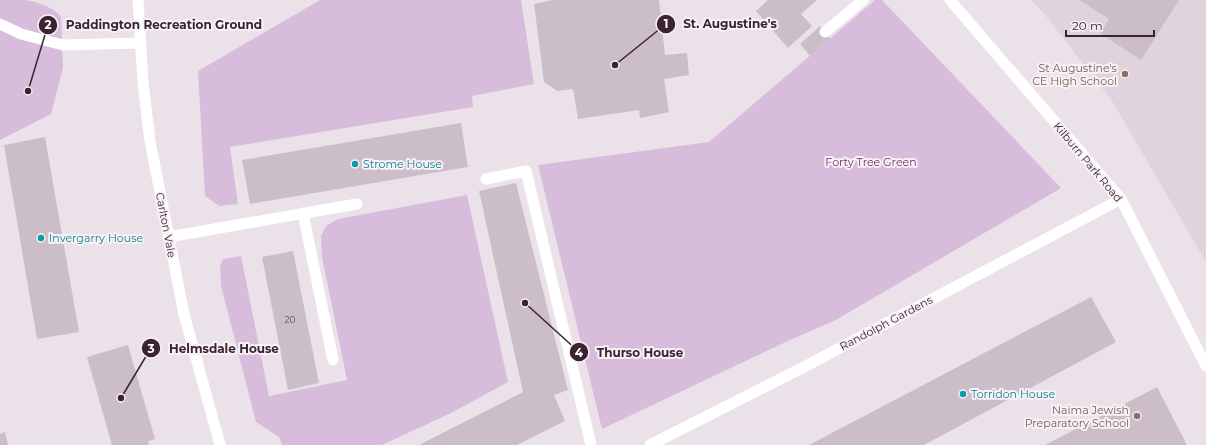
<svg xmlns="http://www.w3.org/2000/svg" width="1206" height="445" font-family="Montserrat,sans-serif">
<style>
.built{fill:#dfd3dd}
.green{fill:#d8bcdb}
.building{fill:#ccbec9}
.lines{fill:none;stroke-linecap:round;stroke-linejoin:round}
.service{stroke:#fff;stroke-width:11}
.minor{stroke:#fff;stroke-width:11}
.tertiary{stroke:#fff;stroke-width:11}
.secondary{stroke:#fff;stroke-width:11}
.education-dot{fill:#8d6e63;stroke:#f8f2f7;stroke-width:1.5}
.culture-dot{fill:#0f9aa8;stroke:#f8f2f7;stroke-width:1.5}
.labels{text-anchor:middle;stroke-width:4;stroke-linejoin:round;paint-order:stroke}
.number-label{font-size:9px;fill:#5f4a58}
.education-label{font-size:11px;fill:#785e54;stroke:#f8f2f7;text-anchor:end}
.park-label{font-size:11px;fill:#702f6e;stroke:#f8f2f7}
.street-label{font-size:11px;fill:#3b2332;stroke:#f8f2f7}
.culture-label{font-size:11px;fill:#0d838f;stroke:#f8f2f7;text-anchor:start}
.leader{fill:none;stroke:#3b2332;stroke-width:1.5}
.callout-dot{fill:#3b2332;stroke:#f8f2f7;stroke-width:1.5}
.mark-label{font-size:12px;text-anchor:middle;font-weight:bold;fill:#fff}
.callout-label{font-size:12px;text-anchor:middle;font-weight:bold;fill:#3b2332;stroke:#f8f2f7;stroke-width:4;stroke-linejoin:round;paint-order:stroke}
</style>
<rect width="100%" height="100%" fill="#ebe2e9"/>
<!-- built -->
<path class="built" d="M1031,0H1206V262L1112,101L1042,11Z"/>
<!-- green -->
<g class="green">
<path d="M0,0C8,0 17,0 25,0C35,1 56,8 61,17L63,68L51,114L0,140Z"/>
<path d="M320,0H521L534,84L472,96L473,107L230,147L238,204L219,206L205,196L198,71Z"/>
<path d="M875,0H882L1061,188L836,320L790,340L602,429L538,165L709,142Z"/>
<path d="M467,195L508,382L451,413L382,445H282L279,437L256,422L221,286L220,266L223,259L241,256L269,396L347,380L322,257L321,236L326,226L338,219Z"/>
</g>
<!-- building -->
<g class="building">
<path d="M553,0H659L665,55L687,53L689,75L664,79L669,112L640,118L639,110L578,119L573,89L557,91L544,82L534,4Z"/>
<path d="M768,0H817L801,14L812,26L788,48L756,11Z"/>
<path d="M1079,0H1179L1141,60L1100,33L1109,19Z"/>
<path d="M820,26L830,39L810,56L800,44Z"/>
<path d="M461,123L468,167L250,204L242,160Z"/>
<path d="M45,137L79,332L37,339L4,145Z"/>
<path d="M516,183L568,390L554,395L565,421L517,445H419L523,392L479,191Z"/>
<path d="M293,251L319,383L288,390L262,257Z"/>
<path d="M1091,297L1116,342L924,445H809Z"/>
<path d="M128,345L155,439L148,441L149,445H112L87,357Z"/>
<path d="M1157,387L1187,445H1045Z"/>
<path d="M5,432L8,445H0V434Z"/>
</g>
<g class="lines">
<!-- service -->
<g class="service">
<path d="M0,24L21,34L63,45L141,43"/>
<path d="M825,32L863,0"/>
<path d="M486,179L526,171L591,445"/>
<path d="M303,213L333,360"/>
<path d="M168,237L357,204"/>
</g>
<!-- minor -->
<path class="minor" d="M650,445L804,367L1121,199"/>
<!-- tertiary -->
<path class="tertiary" d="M138,0L143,83L150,141L184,314L220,445"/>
<!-- secondary -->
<path class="secondary" d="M950,0L1121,199L1206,366"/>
</g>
<!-- markers -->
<g class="education-dot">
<circle cx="1125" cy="74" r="4"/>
<circle cx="1137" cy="416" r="4"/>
</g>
<g class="culture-dot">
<circle cx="355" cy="164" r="4"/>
<circle cx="41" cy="238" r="4"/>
<circle cx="963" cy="394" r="4"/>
</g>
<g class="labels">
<!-- number labels -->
<g class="number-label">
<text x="290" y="323">20</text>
</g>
<!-- education labels -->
<g class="education-label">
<text x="1117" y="72">St Augustine's<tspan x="1117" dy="13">CE High School</tspan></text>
<text x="1129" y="414">Naima Jewish<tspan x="1129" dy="13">Preparatory School</tspan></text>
</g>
<!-- park labels -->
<g class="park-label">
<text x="871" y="166">Forty Tree Green</text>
</g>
<!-- street labels -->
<g class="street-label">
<text transform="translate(1088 162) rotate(50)" y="4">Kilburn Park Road</text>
<text transform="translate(166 225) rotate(79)" y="4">Carlton Vale</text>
<text transform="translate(886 323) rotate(-28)" y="4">Randolph Gardens</text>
</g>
<!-- culture labels -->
<g class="culture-label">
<text x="363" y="168">Strome House</text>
<text x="49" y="242">Invergarry House</text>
<text x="971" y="398">Torridon House</text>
</g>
</g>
<!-- callouts -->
<path class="leader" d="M615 65L666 24M28 91L48 25M121 398L151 348M525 303L579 352"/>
<g class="callout-dot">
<circle cx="615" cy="65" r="4"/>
<circle cx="28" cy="91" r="4"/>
<circle cx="121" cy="398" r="4"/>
<circle cx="525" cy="303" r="4"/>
<circle cx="666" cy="24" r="10"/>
<circle cx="48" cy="25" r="10"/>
<circle cx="151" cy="348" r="10"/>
<circle cx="579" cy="352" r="10"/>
</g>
<g class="mark-label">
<text x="666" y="28">1</text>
<text x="48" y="29">2</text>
<text x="151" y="353">3</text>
<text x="579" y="357">4</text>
</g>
<g class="callout-label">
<text x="730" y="28">St. Augustine's</text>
<text x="164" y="29">Paddington Recreation Ground</text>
<text x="224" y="353">Helmsdale House</text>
<text x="640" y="357">Thurso House</text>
</g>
<!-- scale -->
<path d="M1066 30v6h88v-6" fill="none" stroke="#3b2332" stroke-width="2"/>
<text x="1072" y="30" font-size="12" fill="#3b2332" stroke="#f8f2f7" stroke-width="3" paint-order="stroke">20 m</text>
</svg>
